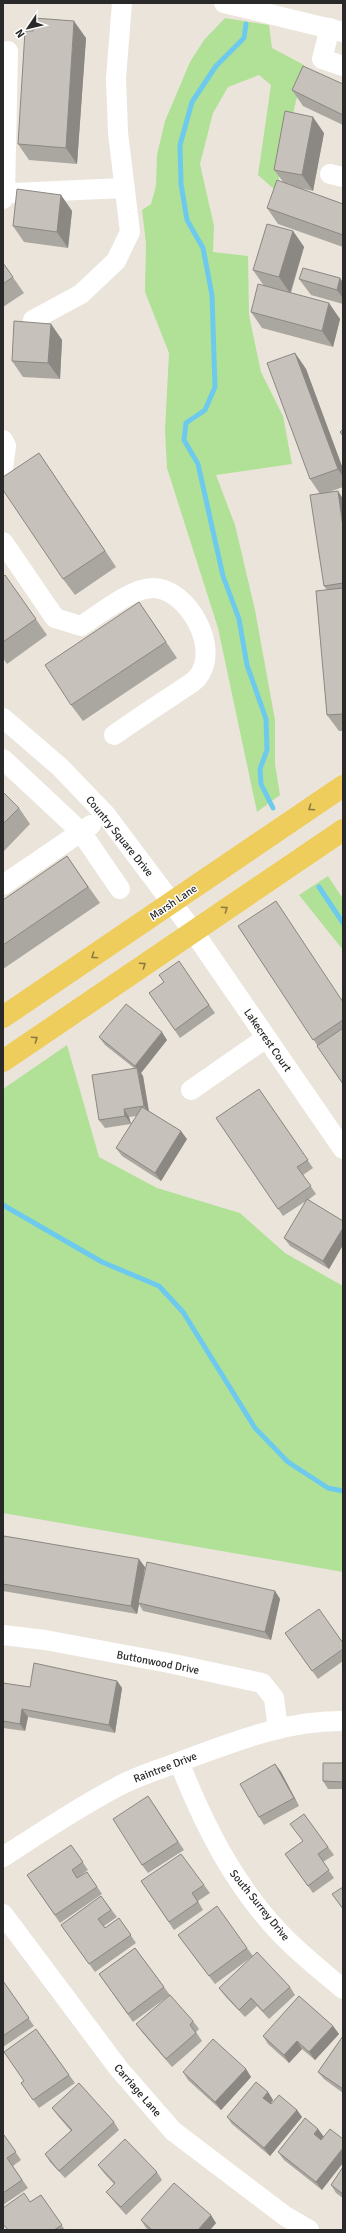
<svg xmlns="http://www.w3.org/2000/svg" width="346" height="2233" font-family="Signika,sans-serif">
<style>
.green{fill:#b0e197}
.lines{fill:none;stroke-linecap:round;stroke-linejoin:round}
.stream{stroke:#6ecaed;stroke-width:5}
.minor{stroke:#fff;stroke-width:20}
.major{stroke:#eecd5d;stroke-width:22}
.wall{fill:#aaa6a0}
.shaded-wall{fill:#8b8782}
.building{fill:#c6c1ba;stroke:#8b8782}
.oneway{stroke:#8c7b43}
.labels{text-anchor:middle;stroke-width:3;stroke-linejoin:round;paint-order:stroke}
.street-label{font-size:11px;fill:#292929;stroke:#fff}
</style>
<rect width="100%" height="100%" fill="#ebe4db"/>
<!-- green -->
<g class="green">
<path d="M225,18L269,25L272,48L304,65L276,191L258,175L271,85L259,75L228,87L213,113L200,164L214,226L213,252L248,256L249,315L261,372L283,416L292,464L216,475L235,525L255,610L275,720V764L280,795L257,812L218,628L167,468L165,430L169,353L145,292L146,243L142,210L151,204L156,186L157,155L165,121L190,62L204,40Z"/>
<path d="M328,876L343,899V950L299,895Z"/>
<path d="M67,1045L99,1157L157,1188L240,1213L285,1253L343,1286V1572L3,1513V1089Z"/>
</g>
<g class="lines">
<!-- stream -->
<g class="stream">
<path d="M246,24L244,38L216,66L192,102L180,145L181,184L187,220L203,248L212,295L215,387L205,410L186,423L184,440L198,464L223,576L239,619L247,665L266,719L267,750L260,769L261,784L273,808"/>
<path d="M319,887L343,923"/>
<path d="M3,1205L102,1262L159,1286L183,1312L255,1428L288,1462L328,1488L343,1491"/>
</g>
<!-- minor -->
<g class="minor">
<path d="M224,3L343,32"/>
<path d="M330,28L322,59L343,66"/>
<path d="M3,52L8,51L5,193L3,199"/>
<path d="M330,174L343,177"/>
<path d="M12,193L124,188"/>
<path d="M33,320L81,294L116,261L130,232L118,133L116,78L122,3"/>
<path d="M3,440L6,446L3,468"/>
<path d="M3,542L55,618L81,626C100,614 131,588 153,588C188,588 222,650 197,678C192,684 181,689 175,694C155,707 134,721 114,735"/>
<path d="M3,718L60,767L106,815L193,931L343,1149"/>
<path d="M3,759L81,832L120,889"/>
<path d="M3,885L91,825"/>
<path d="M191,1090L266,1038"/>
<path d="M3,1635L45,1640L169,1663L262,1683L274,1698L278,1729"/>
<path d="M179,1762C204,1825 234,1885 281,1934C300,1954 322,1971 343,1989"/>
<path d="M3,1857C40,1833 77,1808 117,1787C137,1776 158,1770 179,1762C231,1743 286,1720 343,1721"/>
<path d="M3,1914L119,2069L173,2131L285,2216L309,2230"/>
</g>
<!-- major -->
<g class="major">
<path d="M3,1017L343,786"/>
<path d="M3,1061L343,830"/>
</g>
</g>
<!-- wall -->
<g class="wall">
<path d="M86,38L77,164L29,160L18,144Z"/>
<path d="M343,84V125L303,106L292,90Z"/>
<path d="M324,133L313,191L299,188L343,204V247L278,224L267,208L284,183L274,170Z"/>
<path d="M61,195L72,211L68,248L24,242L13,226Z"/>
<path d="M293,231L304,247L291,293L340,319L333,347L262,328L251,312L264,286L253,270Z"/>
<path d="M3,263L24,293L3,307Z"/>
<path d="M340,278L343,283V304L311,295L299,279Z"/>
<path d="M51,324L62,340L60,379L23,377L12,361Z"/>
<path d="M295,353L306,369L343,469V487L329,492L338,491L343,499V731H339L327,715V590L324,586L320,494L310,479Z"/>
<path d="M39,453L116,567L75,595L63,579Z"/>
<path d="M5,575L47,635L7,664L3,658V577Z"/>
<path d="M150,618L177,658L83,721L71,705Z"/>
<path d="M3,792L19,808L30,824L3,852Z"/>
<path d="M67,856L100,903L3,969V900Z"/>
<path d="M238,926L343,1002V1084L317,1045Z"/>
<path d="M179,961L215,1013L180,1038L149,993L164,982Z"/>
<path d="M99,1037L167,1040L141,1073L143,1076L149,1111L187,1139L161,1181L122,1156L116,1148L137,1116L129,1117L131,1124L105,1128L99,1120L134,1068L105,1045Z"/>
<path d="M259,1089L313,1168L303,1175L316,1194L308,1200L343,1221V1245L329,1269L290,1246L284,1238L306,1201L283,1216L216,1118Z"/>
<path d="M3,1543L145,1567L141,1589L275,1591L280,1599L271,1640L143,1611L139,1604L137,1614L3,1591Z"/>
<path d="M285,1633L343,1643V1661L318,1679Z"/>
<path d="M117,1681L122,1688L115,1733L28,1717L25,1731L3,1728V1683L30,1687Z"/>
<path d="M343,1763V1789H328L323,1781Z"/>
<path d="M275,1764L281,1772L299,1806L264,1825L259,1817Z"/>
<path d="M148,1796L184,1850L148,1873L142,1865Z"/>
<path d="M304,1814L334,1855L323,1862L334,1878L313,1893L285,1854L303,1841Z"/>
<path d="M71,1845L88,1870L77,1878L87,1872L102,1894L60,1923L27,1875Z"/>
<path d="M141,1881L204,1885L210,1893L198,1901L203,1910L174,1930Z"/>
<path d="M101,1896L117,1917L104,1926L105,1928L119,1918L136,1943L95,1972L61,1925Z"/>
<path d="M178,1935L247,1948L253,1956L215,1984Z"/>
<path d="M135,1948L170,1995L133,2022L99,1974Z"/>
<path d="M3,1981L34,2026L3,2047Z"/>
<path d="M290,1987L295,1995L269,2019L257,2006L245,2017L225,1996L219,1988Z"/>
<path d="M193,2021L199,2029L196,2032L202,2041L172,2067L142,2032L136,2024Z"/>
<path d="M333,2026L339,2034L315,2060L302,2049L289,2063L268,2044L263,2036Z"/>
<path d="M36,2029L75,2083L39,2108L21,2083L24,2081Z"/>
<path d="M343,2036V2093L324,2079L318,2072Z"/>
<path d="M246,2069L251,2077L221,2110L188,2080L183,2072Z"/>
<path d="M268,2092L273,2100L270,2104H271L297,2110L302,2117L270,2156L232,2124L227,2117Z"/>
<path d="M52,2108L114,2122L119,2130L65,2178L50,2162L45,2154L71,2131L58,2116Z"/>
<path d="M318,2129L324,2137L322,2190L284,2160L278,2152Z"/>
<path d="M4,2135L21,2160L13,2166L28,2188L3,2205V2136Z"/>
<path d="M98,2165L157,2172L162,2180L126,2215L112,2199L106,2192L114,2184L104,2173Z"/>
<path d="M343,2167V2198L336,2193L331,2185Z"/>
<path d="M41,2195L65,2230H8L30,2202Z"/>
<path d="M141,2220L216,2223L210,2230H149L146,2228Z"/>
</g>
<!-- shaded-wall -->
<g class="shaded-wall">
<path d="M74,21L86,38L77,164L66,148Z"/>
<path d="M313,117L324,133L313,191L302,175Z"/>
<path d="M61,195L72,211L68,248L57,232Z"/>
<path d="M293,231L304,247L290,293L279,277Z"/>
<path d="M340,278L343,283V298L337,290Z"/>
<path d="M329,303L340,319L333,347L322,331Z"/>
<path d="M51,324L62,340L60,379L48,363Z"/>
<path d="M295,353L306,369L343,469V477L338,469Z"/>
<path d="M39,453L50,469L116,567L105,551Z"/>
<path d="M338,491L343,499V527Z"/>
<path d="M162,1032L167,1040L141,1073L143,1076L149,1113L144,1106L138,1070L135,1066Z"/>
<path d="M124,1109L129,1117L131,1124L125,1116Z"/>
<path d="M181,1131L187,1139L161,1181L155,1173Z"/>
<path d="M343,1228V1245L329,1269L323,1261Z"/>
<path d="M139,1559L145,1567L139,1603H138L139,1604L137,1614L131,1606Z"/>
<path d="M275,1591L280,1599L271,1640L265,1632Z"/>
<path d="M117,1681L122,1688L115,1733L109,1725Z"/>
<path d="M22,1709L28,1717L25,1731L20,1724Z"/>
<path d="M275,1764L281,1772L299,1806L294,1798Z"/>
<path d="M333,2026L339,2034L315,2060L309,2052Z"/>
<path d="M297,2041L302,2049L289,2063L284,2055Z"/>
<path d="M246,2069L251,2077L221,2110L215,2102Z"/>
<path d="M268,2092L273,2100L269,2106L263,2098Z"/>
<path d="M297,2110L302,2117L270,2156L264,2148Z"/>
<path d="M318,2129L324,2137L320,2142L314,2134Z"/>
<path d="M343,2148V2163L322,2190L316,2182Z"/>
<path d="M211,2215L216,2223L210,2230H198Z"/>
</g>
<!-- building -->
<g class="building">
<path d="M34,18L74,21L66,148L18,144L25,31H33Z"/>
<path d="M303,66L343,84V115L292,90Z"/>
<path d="M285,111L313,117L302,175L274,170Z"/>
<path d="M277,180L343,204V235L267,208Z"/>
<path d="M17,189L61,195L57,232L13,226Z"/>
<path d="M267,224L293,231L279,277L253,270Z"/>
<path d="M3,263L13,277L3,284Z"/>
<path d="M303,268L340,278L337,290L299,279Z"/>
<path d="M258,284L329,303L322,331L251,312Z"/>
<path d="M14,321L51,324L48,363L12,361Z"/>
<path d="M295,353L338,469L310,479L267,363Z"/>
<path d="M343,429V436L340,432Z"/>
<path d="M39,453L105,551L63,579L3,490V477Z"/>
<path d="M338,491L343,527V583L324,586L310,495Z"/>
<path d="M5,575L36,619L3,642V577Z"/>
<path d="M343,588V714L327,715L316,591Z"/>
<path d="M139,602L166,642L71,705L45,665Z"/>
<path d="M3,792L19,808L3,824Z"/>
<path d="M67,856L88,887L3,945V900Z"/>
<path d="M276,901L343,1002V1020L313,1040L238,926Z"/>
<path d="M179,961L209,1005L175,1030L149,993L164,982L159,975Z"/>
<path d="M126,1004L162,1032L135,1066L99,1037Z"/>
<path d="M343,1028V1084L317,1046Z"/>
<path d="M137,1068L144,1106L124,1109L125,1116L99,1120L92,1075Z"/>
<path d="M259,1089L308,1160L297,1167L311,1186L278,1209L216,1118Z"/>
<path d="M142,1107L181,1131L155,1173L116,1148Z"/>
<path d="M307,1199L343,1221V1228L323,1261L284,1238Z"/>
<path d="M4,1536L139,1559L131,1606L3,1584V1543Z"/>
<path d="M147,1562L275,1591L265,1632L138,1603Z"/>
<path d="M319,1609L343,1643V1649L312,1671L285,1633Z"/>
<path d="M34,1663L117,1681L109,1725L22,1709L20,1724L3,1721V1683L30,1687Z"/>
<path d="M323,1763H343V1782L323,1781Z"/>
<path d="M275,1764L294,1798L259,1817L240,1784Z"/>
<path d="M148,1796L178,1842L142,1865L113,1819Z"/>
<path d="M304,1814L328,1847L318,1854L329,1870L308,1886L285,1854L303,1841L290,1824Z"/>
<path d="M71,1845L83,1862L72,1870L77,1878L87,1872L97,1887L55,1915L27,1875Z"/>
<path d="M181,1854L204,1885L192,1893L198,1902L169,1922L141,1881Z"/>
<path d="M343,1887V1909L332,1894Z"/>
<path d="M101,1896L111,1910L98,1919L105,1928L119,1918L131,1935L89,1964L61,1925Z"/>
<path d="M217,1906L247,1948L209,1976L178,1935Z"/>
<path d="M135,1948L164,1987L128,2014L99,1974Z"/>
<path d="M257,1952L290,1987L263,2011L251,1998L239,2010L219,1988Z"/>
<path d="M3,1981L29,2018L3,2036Z"/>
<path d="M170,1995L193,2021L190,2025L196,2033L166,2059L136,2024Z"/>
<path d="M299,1996L333,2026L309,2052L297,2041L284,2055L263,2036Z"/>
<path d="M36,2029L69,2075L33,2100L21,2083L24,2081L4,2052Z"/>
<path d="M343,2036V2089L318,2072Z"/>
<path d="M213,2039L246,2069L215,2102L183,2072Z"/>
<path d="M256,2082L268,2092L263,2098L271,2104L279,2095L297,2110L264,2148L227,2117Z"/>
<path d="M79,2083L114,2122L59,2171L45,2154L72,2130L52,2108Z"/>
<path d="M305,2118L318,2129L314,2134L321,2140L330,2129L343,2139V2148L316,2182L278,2152Z"/>
<path d="M4,2135L16,2152L7,2158L22,2180L3,2193V2136Z"/>
<path d="M125,2139L157,2172L121,2207L106,2192L115,2183L98,2165Z"/>
<path d="M343,2167V2194L331,2185Z"/>
<path d="M174,2183L211,2215L198,2230H152L141,2220Z"/>
<path d="M24,2193L30,2202L41,2195L62,2225L54,2230H8L3,2224V2208Z"/>
</g>
<!-- one-way arrows -->
<defs><path id="oneway-chevron" d="M-2-3.5L2.5 0L-2 3.5" fill="none" stroke-width="1.6" stroke-linecap="round" stroke-linejoin="round"/></defs>
<g class="oneway">
<use href="#oneway-chevron" transform="translate(311 808) rotate(146)"/>
<use href="#oneway-chevron" transform="translate(225 909) rotate(-34)"/>
<use href="#oneway-chevron" transform="translate(94 956) rotate(146)"/>
<use href="#oneway-chevron" transform="translate(143 965) rotate(-34)"/>
<use href="#oneway-chevron" transform="translate(35 1039) rotate(-34)"/>
</g>
<g class="labels">
<!-- street labels -->
<g class="street-label">
<text transform="translate(120 836) rotate(51)" y="4">Country Square Drive</text>
<text transform="translate(173 902) rotate(-34)" y="4">Marsh Lane</text>
<text transform="translate(268 1040) rotate(55)" y="4">Lakecrest Court</text>
<text transform="translate(158 1662) rotate(11)" y="4">Buttonwood Drive</text>
<text transform="translate(165 1767) rotate(-21)" y="4">Raintree Drive</text>
<text transform="translate(260 1905) rotate(51)" y="4">South Surrey Drive</text>
<text transform="translate(138 2090) rotate(49)" y="4">Carriage Lane</text>
</g>
</g>
<!-- border -->
<rect width="346" height="2233" fill="none" stroke="#292929" stroke-width="8"/>
<!-- north arrow -->
<g transform="translate(28 28) rotate(235)" stroke="#ffffff" stroke-width="3" paint-order="stroke">
<path d="M0-3L7 15L0 10L-7 15Z" fill="#292929"/>
<text y="-6" font-size="11" font-weight="bold" text-anchor="middle" fill="#292929">N</text>
</g>
</svg>
